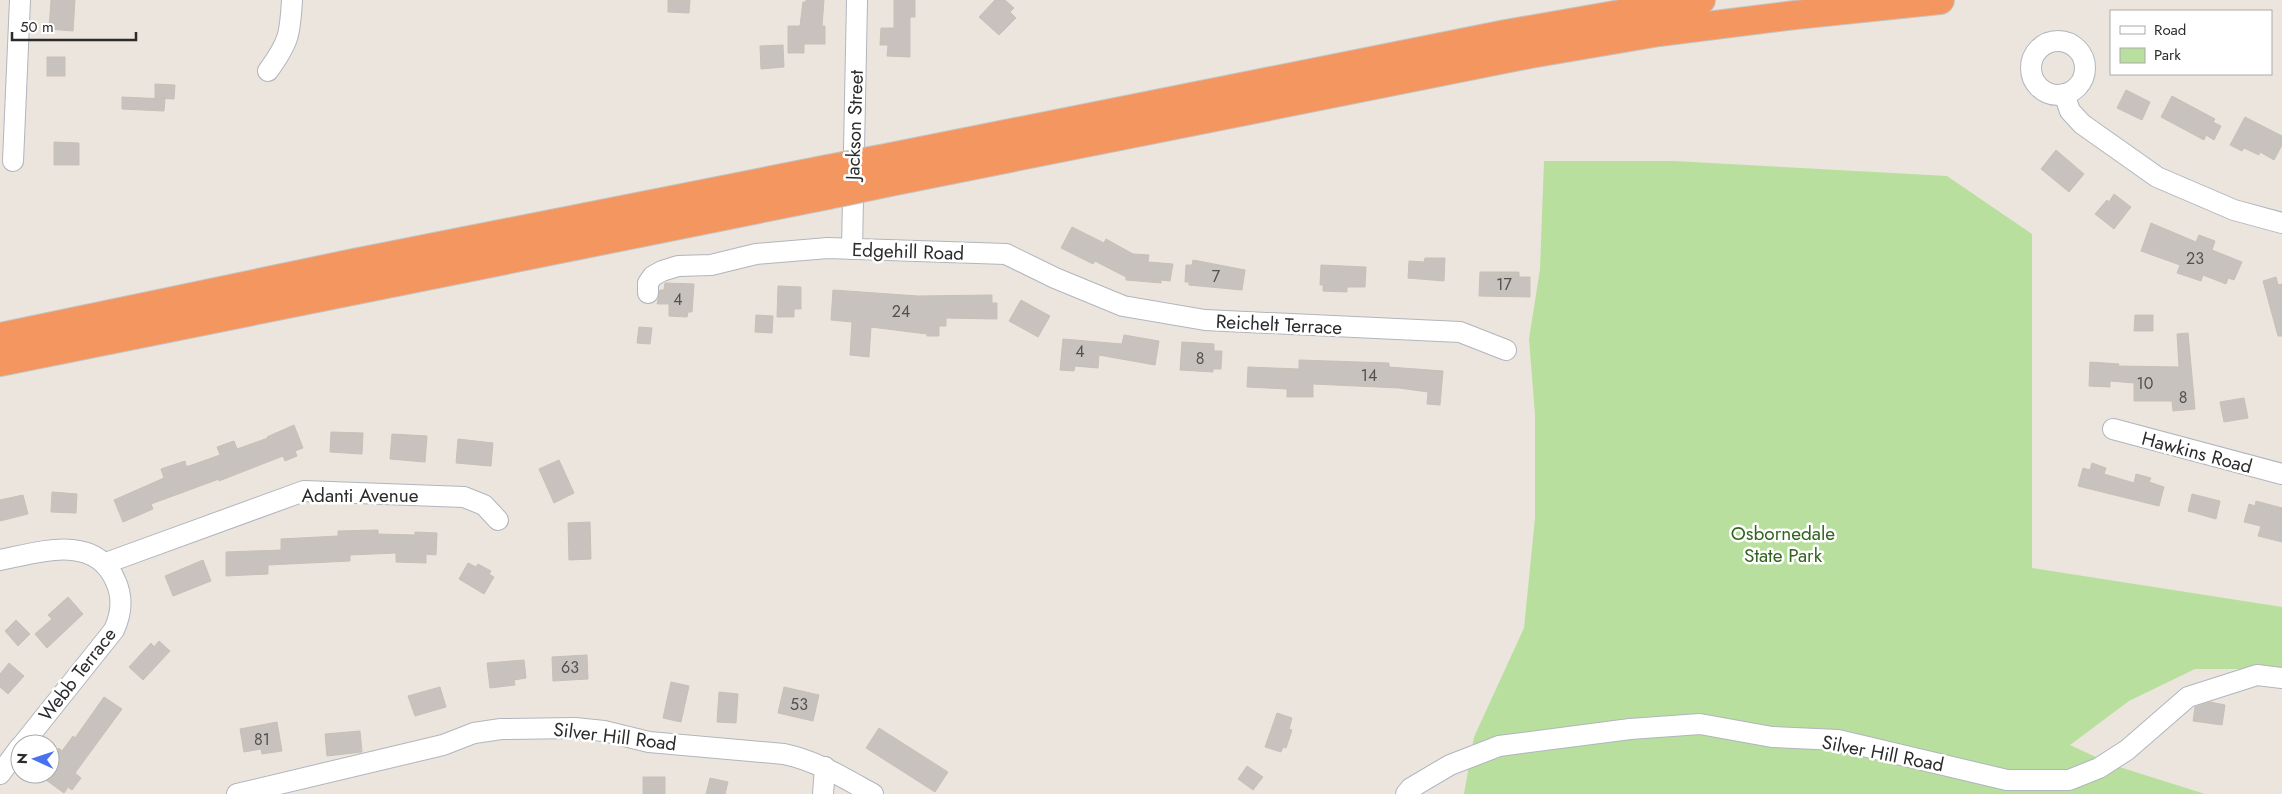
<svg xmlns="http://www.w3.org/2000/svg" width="2282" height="794" font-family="Jost,sans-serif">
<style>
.green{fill:#b8df9d}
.building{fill:#c7c2bd;stroke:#c7c0b7}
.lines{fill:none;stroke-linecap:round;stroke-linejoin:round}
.minor-casing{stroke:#b1b5bd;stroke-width:22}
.highway-casing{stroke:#c4c4c4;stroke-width:30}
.minor{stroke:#fff;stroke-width:20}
.highway{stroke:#f49660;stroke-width:28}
.highway-bridge-casing{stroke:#c4c4c4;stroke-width:30;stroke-linecap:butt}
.highway-bridge{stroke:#f49660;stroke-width:28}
.labels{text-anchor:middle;stroke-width:5;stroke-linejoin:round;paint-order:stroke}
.number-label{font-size:16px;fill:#525150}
.street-label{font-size:19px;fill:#2b2b2b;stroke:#fff}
.park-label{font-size:19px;fill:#32631f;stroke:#fff}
</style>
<rect width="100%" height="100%" fill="#ece5de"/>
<!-- green -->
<path class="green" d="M1544,161H1673L1947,176L2032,234V568L2282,607V675L2248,669H2195L2129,701L2070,745L2113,765L2205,794H1464L1474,737L1524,628L1535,518V415L1529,339L1540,269Z"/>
<!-- building -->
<g class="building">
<path d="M51,0H75L73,31L49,29Z"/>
<path d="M668,0H690L689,13L668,12Z"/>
<path d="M806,0H824L822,26H825V44H804V53H788V26H800L803,2H806Z"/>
<path d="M894,0H915V17H910V57L887,56L888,45H880L881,28H894Z"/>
<path d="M995,0H1005L1014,8L1010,12L1016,18L999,35L979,17Z"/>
<path d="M783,45L784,67L761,69L760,46Z"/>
<rect x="47" y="57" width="18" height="19"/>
<path d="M155,84L175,85L174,99L155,98Z"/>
<path d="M2126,90L2150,102L2142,120L2117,108Z"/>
<path d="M2172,96L2215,119L2213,122L2221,126L2214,140L2206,135L2204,140L2161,117Z"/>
<path d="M122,97L165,99L164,111L122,109Z"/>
<path d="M2245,117L2282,136V145L2274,160L2260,152L2259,155L2244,148L2242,151L2230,145Z"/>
<path d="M54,142L79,143V165H54Z"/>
<path d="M2056,150L2084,174L2069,192L2041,169Z"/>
<path d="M2114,194L2131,207L2114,229L2095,214L2107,200L2109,202Z"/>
<path d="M2151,223L2196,242L2199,235L2215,241L2212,250L2242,262L2234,280L2228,278L2226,284L2203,275L2201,281L2177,273L2180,265L2141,251Z"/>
<path d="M1072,227L1104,243L1106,239L1133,254L1149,255L1148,262L1173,264L1170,281L1161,280V283L1126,280V277L1095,261L1093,264L1061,248Z"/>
<path d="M1425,258H1445L1444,281L1408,278L1409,261L1424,262Z"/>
<path d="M1193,260L1245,270L1242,290L1189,285V282H1185L1186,265H1192Z"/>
<path d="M1321,265L1366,267L1365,287H1347V292L1323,291V285H1320Z"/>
<path d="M1480,272H1519V277H1530V297L1479,296Z"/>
<path d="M2276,277L2278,285L2282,284V336H2278L2263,281Z"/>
<path d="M665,283L694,284L692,312H688L687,317L669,316V304H657L660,290H664Z"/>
<path d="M778,286L801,287V309H794V317H777Z"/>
<path d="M833,290L918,296L992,295V303H997V319L946,318V326H939V336H927V334L871,327L869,357L850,355L852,322L831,320Z"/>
<path d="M1021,300L1050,316L1038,337L1009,321Z"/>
<path d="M756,315L773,316L772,333L755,332Z"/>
<path d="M2135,315H2153V331H2134Z"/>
<path d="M639,327L652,328L650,344L637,343Z"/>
<path d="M2188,333L2195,409L2173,411L2172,401H2134V383L2110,381V387L2089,386L2090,362L2119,364L2118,366L2179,367L2177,334Z"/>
<path d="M1124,335L1159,341L1155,365L1099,355L1098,368L1075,366L1074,371L1060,370L1063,339L1122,344Z"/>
<path d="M1182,342L1214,344V351H1222L1221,369H1213V372L1180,370Z"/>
<path d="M1299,360L1389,363V367L1443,371L1440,405L1427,404L1428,392L1399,388L1313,384V397H1287V389L1247,387L1248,367L1299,369Z"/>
<path d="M2244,398L2248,418L2224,422L2220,402Z"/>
<path d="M294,425L303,448L295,451L297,456L285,461L283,456L219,481V479L151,504L153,509L123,522L114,500L164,478L161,469L185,461L186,466H189L220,455L217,447L234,441L237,449L268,438L267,437Z"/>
<path d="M331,432L363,433L362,454L330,452Z"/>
<path d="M392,434L427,436L425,462L390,459Z"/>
<path d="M458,439L493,443L491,466L456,463Z"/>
<path d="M559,460L574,493L554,503L539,469Z"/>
<path d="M2092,463L2106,468L2104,474L2134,483L2136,474L2151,478L2149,482L2164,487L2159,506L2078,486L2083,468L2090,470Z"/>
<path d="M52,492L77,494L76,513L51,512Z"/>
<path d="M2192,494L2220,501L2216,519L2188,511Z"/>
<path d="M23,495L28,514L0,521V500Z"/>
<path d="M2256,501L2282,508V542L2258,536L2261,526L2244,522L2249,504L2255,506Z"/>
<path d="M590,522L591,559L569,560L568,523Z"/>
<path d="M378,530V534L415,535V532L437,533L436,555L426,554V563L396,562V553L350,555V561L268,565V574L226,576V552L281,550V539L338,536V531Z"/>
<path d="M203,560L211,581L173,596L165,576Z"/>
<path d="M468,563L476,567L478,564L491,571L489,574L494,577L484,594L459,579Z"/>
<path d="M68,597L83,614L47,648L35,634L52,619L48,615Z"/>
<path d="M16,620L30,634L18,646L5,631Z"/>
<path d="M159,641L170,651L143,680L129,667L151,643L154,647Z"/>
<path d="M587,655L588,679L553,681L552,657Z"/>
<path d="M524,660L526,678L514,680L515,685L490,688L487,663Z"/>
<path d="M9,663L24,676L8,694L0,687V674Z"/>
<path d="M671,682L689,686L681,722L663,718Z"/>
<path d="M440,687L446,707L415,716L408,696Z"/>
<path d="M784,687L819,695L813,721L778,713Z"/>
<path d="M719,692L738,694L736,723L717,722Z"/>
<path d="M104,697L122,709L75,773L81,778L72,790L68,787L64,793L46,780L50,774V761L59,748L62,751L73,736L75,738Z"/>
<path d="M2210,702L2225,705L2222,725L2193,721L2195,707Z"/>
<path d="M1277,713L1292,718L1289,729L1292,730L1286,748L1283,747L1281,752L1265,747Z"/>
<path d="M277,722L282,751L262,754L261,749L244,752L240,729Z"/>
<path d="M879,728L948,772L935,792L866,748Z"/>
<path d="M360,731L362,752L327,756L325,734Z"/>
<path d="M1247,766L1263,777L1253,790L1238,779Z"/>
<rect x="643" y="777" width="22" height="17"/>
<path d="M710,778L728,782L725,794H706Z"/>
</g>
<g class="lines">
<!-- minor casing -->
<g class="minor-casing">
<g id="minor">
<circle cx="2058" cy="68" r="27"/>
<path d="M268,71C289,42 290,35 292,0"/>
<path d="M2064,94L2070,111L2082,124L2157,177L2234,210L2282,223"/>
<path d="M13,161L20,0"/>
<path d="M852,249L857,0"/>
<path d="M648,293V283L653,276L662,271L678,266L711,265L756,254L828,248L1006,254L1055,278L1123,306L1205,320L1460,332L1506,350"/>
<path d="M2113,429L2282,474"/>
<path d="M0,560C40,552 96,533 116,582C123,598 121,615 114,630L23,744"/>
<path d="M106,563L304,491L464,497L484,505L498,520"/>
<path d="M0,774L20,747"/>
<path d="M237,794L443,745L474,733L501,729L575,728L604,731L649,742L784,754C817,761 844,778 873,794"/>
<path d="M823,794L825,767"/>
<path d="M1406,794L1411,788L1450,765L1499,746L1630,729L1700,724L1772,737L1838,740L2007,780H2069L2099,768L2127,750L2188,697L2257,675L2282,678"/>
</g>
</g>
<!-- highway casing -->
<g class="highway-casing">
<g id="highway">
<path d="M891,157L1506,34L1701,0"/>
<path d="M890,182L1530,54L1659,32L1795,15L1940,0"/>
<path d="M0,337L349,264L828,169"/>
<path d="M0,362L828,195"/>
</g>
</g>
<!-- minor -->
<use href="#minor" class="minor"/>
<!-- highway -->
<use href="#highway" class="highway"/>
<!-- highway-bridge casing -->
<g class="highway-bridge-casing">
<g id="highway-bridge">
<path d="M828,169L891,157"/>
<path d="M828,195L890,182"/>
</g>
</g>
<!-- highway-bridge -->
<use href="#highway-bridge" class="highway-bridge"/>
</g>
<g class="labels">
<!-- number labels -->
<g class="number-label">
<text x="2195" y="264">23</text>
<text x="1216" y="282">7</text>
<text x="1504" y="290">17</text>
<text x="678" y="305">4</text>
<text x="901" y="317">24</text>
<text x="1080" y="357">4</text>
<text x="1200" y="364">8</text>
<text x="1369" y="381">14</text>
<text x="2145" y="389">10</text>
<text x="2183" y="403">8</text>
<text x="570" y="673">63</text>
<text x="799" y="710">53</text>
<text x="262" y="745">81</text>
</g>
<!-- street labels -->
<g class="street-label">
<text transform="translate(854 125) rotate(-88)" y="7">Jackson Street</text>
<text transform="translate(908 251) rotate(2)" y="7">Edgehill Road</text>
<text transform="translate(1279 324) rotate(3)" y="7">Reichelt Terrace</text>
<text transform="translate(2197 452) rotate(15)" y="7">Hawkins Road</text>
<text x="360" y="502">Adanti Avenue</text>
<text transform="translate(77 674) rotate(-52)" y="7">Webb Terrace</text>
<text transform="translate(615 736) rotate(7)" y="7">Silver Hill Road</text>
<text transform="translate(1883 753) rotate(11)" y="7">Silver Hill Road</text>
</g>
<!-- park labels -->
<g class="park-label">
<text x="1783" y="540">Osbornedale<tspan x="1783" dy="22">State Park</tspan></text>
</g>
</g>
<!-- legend -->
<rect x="2110" y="10" width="162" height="65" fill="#ffffff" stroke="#aaaaaa"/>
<rect x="2120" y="26" width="25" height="8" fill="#ffffff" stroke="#aaaaaa"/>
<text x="2154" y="35" font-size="15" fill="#2b2b2b">Road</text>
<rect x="2120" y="48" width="25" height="15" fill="#b8df9d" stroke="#aaaaaa"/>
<text x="2154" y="60" font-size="15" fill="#2b2b2b">Park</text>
<!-- north arrow -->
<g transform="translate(35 759) rotate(273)"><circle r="24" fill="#ffffff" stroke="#aaaaaa"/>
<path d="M0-4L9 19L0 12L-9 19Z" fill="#4873ee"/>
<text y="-8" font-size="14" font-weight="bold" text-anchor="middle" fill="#2b2b2b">N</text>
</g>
<!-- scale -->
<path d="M12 32v8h124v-8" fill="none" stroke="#2b2b2b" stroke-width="2.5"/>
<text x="20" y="32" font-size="15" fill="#2b2b2b" stroke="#ffffff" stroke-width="4" paint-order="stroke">50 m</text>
</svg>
